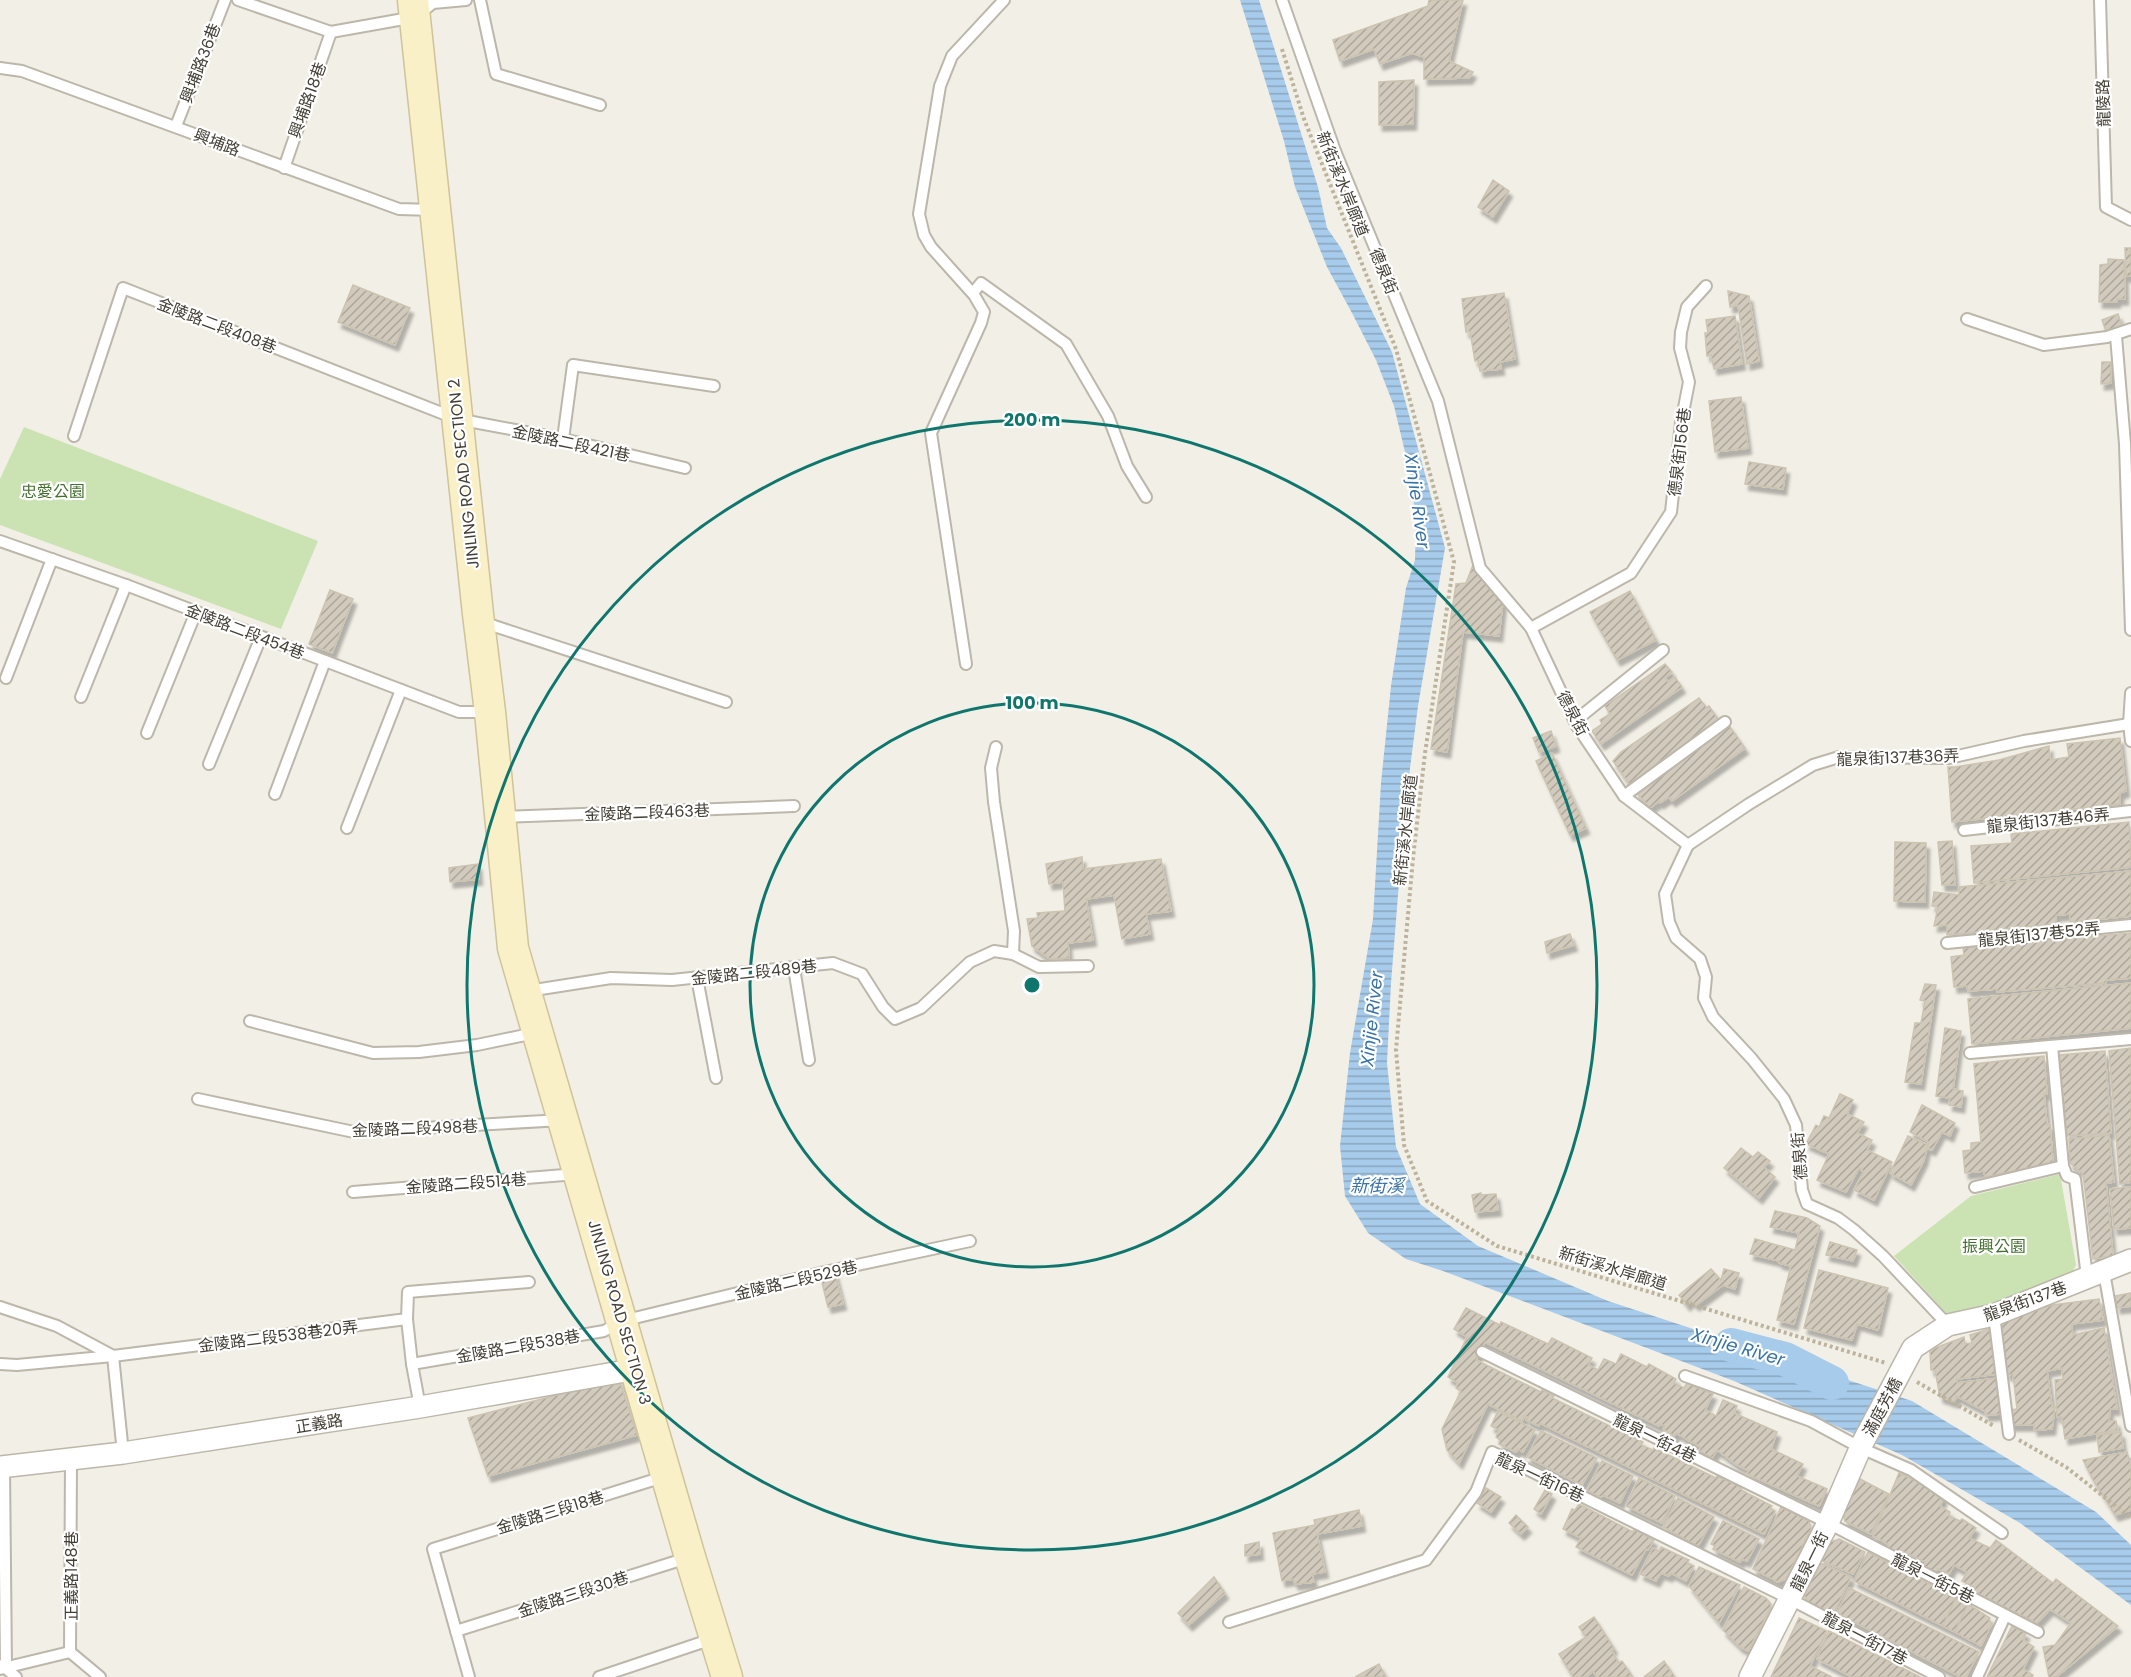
<svg xmlns="http://www.w3.org/2000/svg" width="2131" height="1677" font-family="Poppins,'Noto Sans TC',sans-serif">
<style>
.green{fill:#cbe3b2}
.water{fill:url(#water-rules)}
.lines{fill:none;stroke-linecap:round;stroke-linejoin:round}
.river{stroke:#a7cbea;stroke-width:34}
.building{fill:url(#building-hatch);stroke:#ccc3b1;stroke-width:1.5;filter:url(#shadow)}
.service-casing{stroke:#bcb7aa;stroke-width:14}
.minor-casing{stroke:#bcb7aa;stroke-width:24}
.secondary-casing{stroke:#cec399;stroke-width:33}
.path{stroke:#bdb39c;stroke-width:4;stroke-dasharray:3 3;stroke-linecap:butt}
.service{stroke:#fff;stroke-width:10}
.minor{stroke:#fff;stroke-width:21}
.secondary{stroke:#faf0c8;stroke-width:30}
.ring{fill:none;stroke:#0f766e;stroke-width:3}
.labels{text-anchor:middle;stroke-width:4.5;stroke-linejoin:round;paint-order:stroke}
.street-label{font-size:16px;fill:#443f36;stroke:#fff}
.park-label{font-size:16px;fill:#44702f;stroke:#fff}
.water-label{font-size:18px;font-style:italic;fill:#3973a6;stroke:#fff}
.centre{fill:#0f766e;stroke:#fff;stroke-width:3}
.ring-label{font-size:18px;text-anchor:middle;font-weight:bold;fill:#0f766e;stroke:#fff;stroke-width:4.5;stroke-linejoin:round;paint-order:stroke}
</style>
<defs>
<pattern id="water-rules" width="6" height="5" patternUnits="userSpaceOnUse" patternTransform="scale(1.5)"><rect width="6" height="5" fill="#a7cbea"/><path d="M0 2.5h6" fill="none" stroke="#8aa6be"/></pattern>
<pattern id="building-hatch" width="6" height="6" patternUnits="userSpaceOnUse" patternTransform="scale(1.5)"><rect width="6" height="6" fill="#d2cbbd"/><path d="M-1 1l2-2M0 6l6-6M5 7l2-2" fill="none" stroke="#aca69a"/></pattern>
<filter id="shadow"><feDropShadow dx="3.5" dy="6" stdDeviation="1.5" flood-color="#0004"/></filter>
</defs>
<rect width="100%" height="100%" fill="#f2efe6"/>
<!-- green -->
<g class="green">
<path d="M24,427L318,541L281,629L0,525V479Z"/>
<path d="M2060,1174L2076,1265L2070,1278L1962,1314L1948,1315L1894,1256L1971,1196Z"/>
</g>
<!-- water -->
<path class="water" d="M1240,0H1259L1318,187L1327,228L1341,248L1392,352L1445,548L1418,706L1405,807L1391,983L1387,1063L1396,1147L1420,1204L1478,1246L1608,1301L1912,1401L2096,1512L2131,1545V1605L2020,1523L1902,1455L1734,1381L1443,1271L1406,1259L1368,1233L1345,1196L1340,1146L1350,1053L1373,919L1381,783L1391,686L1406,588L1415,560L1416,521L1410,473L1394,406L1376,360L1352,313L1327,267L1295,187L1284,141Z"/>
<g class="lines">
<!-- river -->
<path class="river" d="M1731,1345L1785,1359L1832,1383"/>
</g>
<!-- building -->
<g class="building">
<path d="M1429,0H1463L1449,61L1473,72L1469,78L1424,79V57L1412,53L1380,64L1374,49L1340,61L1333,40L1428,6Z"/>
<path d="M1414,80L1413,124L1379,125V82Z"/>
<path d="M1493,180L1509,191L1493,217L1478,207Z"/>
<path d="M2125,248H2131V276H2126Z"/>
<path d="M2108,259L2124,260L2125,299H2117V302H2099L2100,265L2108,264Z"/>
<path d="M353,285L410,308L395,345L338,322Z"/>
<path d="M1728,291L1749,296L1759,361L1747,364L1738,305L1730,307Z"/>
<path d="M1504,293L1515,359L1500,362L1501,369L1480,371L1478,360L1475,361L1470,331L1466,332L1462,299Z"/>
<path d="M2118,314L2122,326L2106,331L2102,320Z"/>
<path d="M1735,316L1742,364L1714,369L1711,355L1707,356L1705,333H1708L1706,320Z"/>
<path d="M2102,362H2111V383L2101,384Z"/>
<path d="M1741,397L1748,448L1715,452L1709,401Z"/>
<path d="M1749,462L1786,468L1783,489L1745,484Z"/>
<path d="M1473,565L1503,601L1499,636L1463,632L1447,752L1431,749L1456,584L1466,583Z"/>
<path d="M330,590L353,599L332,653L309,644Z"/>
<path d="M1630,591L1656,640L1617,660L1590,612Z"/>
<path d="M1665,664L1672,672L1665,678L1668,682L1675,677L1682,687L1601,744L1592,731L1602,724L1600,720L1610,714L1605,706Z"/>
<path d="M1699,698L1707,708L1709,706L1719,720L1629,784L1613,761L1621,752Z"/>
<path d="M1728,724L1745,748L1672,801L1669,797L1660,803L1659,801L1650,808L1635,791Z"/>
<path d="M1551,731L1556,746L1539,752L1533,738Z"/>
<path d="M2120,738L2126,791L2120,793V804L1952,822L1948,767H1955L1999,760L2049,746L2050,760L2069,757L2067,744Z"/>
<path d="M1552,753L1586,828L1570,835L1536,761Z"/>
<path d="M2129,822L2131,867L1974,883L1971,846L2012,843L2011,834Z"/>
<path d="M1952,841L1955,885H1942L1938,842Z"/>
<path d="M1895,842L1926,843L1925,902L1894,901Z"/>
<path d="M1082,857L1083,869L1161,859L1171,911L1146,914L1150,934L1122,939L1114,895L1086,899L1093,940L1068,943L1069,958L1050,959L1032,946L1027,919L1038,918L1037,913L1065,911L1063,882L1049,884L1046,864Z"/>
<path d="M478,864L479,879L450,882L449,868Z"/>
<path d="M2131,871V916L2070,922V914L2056,915V924L1947,935V925L1934,926L1938,907L1932,906L1934,892L1959,895V887Z"/>
<path d="M2131,933V978L2106,980V983L1997,992V989L1968,991L1967,986L1954,987L1951,957L1964,955L1963,948Z"/>
<path d="M1570,934L1574,945L1547,953L1545,942Z"/>
<path d="M2131,983V1028L1972,1044L1968,999Z"/>
<path d="M1925,984L1936,985L1921,1084L1905,1082L1915,1023H1921L1925,1001L1920,1000Z"/>
<path d="M1945,1028L1961,1031L1953,1089L1963,1091L1961,1107L1949,1105L1950,1098L1936,1096Z"/>
<path d="M2131,1048V1182L2120,1184L2109,1051Z"/>
<path d="M2105,1051L2111,1133L2067,1136L2059,1055Z"/>
<path d="M2044,1056L2047,1094H2044L2047,1125L2050,1124L2053,1163L1985,1177L1984,1171L1965,1173L1963,1151L1971,1150V1143L1981,1142L1974,1064Z"/>
<path d="M1840,1094L1853,1100L1847,1114L1864,1122L1857,1133L1872,1140L1867,1150L1892,1162L1874,1200L1854,1190L1864,1172L1859,1168L1846,1192L1817,1180L1829,1154L1806,1144L1816,1125L1819,1127L1824,1116L1829,1118Z"/>
<path d="M1922,1105L1955,1123L1950,1136L1942,1132L1932,1150L1927,1147L1924,1160L1911,1185L1890,1173L1908,1136L1928,1145L1929,1142L1910,1132Z"/>
<path d="M2109,1135L2114,1182L2106,1183L2113,1256L2093,1259L2083,1174L2070,1163L2069,1139Z"/>
<path d="M1741,1148L1753,1157L1758,1152L1770,1161L1764,1167L1775,1177L1759,1198L1724,1168Z"/>
<path d="M2131,1187V1228L2114,1229L2110,1189Z"/>
<path d="M1481,1193V1195L1496,1194L1498,1210L1475,1212L1472,1195Z"/>
<path d="M1775,1211L1807,1218L1820,1226L1794,1324L1777,1320L1791,1266L1779,1263V1261L1750,1254L1755,1239L1795,1250L1799,1233L1770,1227Z"/>
<path d="M1830,1242L1857,1250L1853,1261L1826,1255Z"/>
<path d="M1711,1269L1721,1280L1724,1269L1739,1273L1735,1289L1723,1285L1696,1305L1691,1300L1687,1305L1679,1295Z"/>
<path d="M834,1270L843,1304L828,1307L820,1274Z"/>
<path d="M1819,1270L1888,1288L1878,1330L1857,1324L1852,1340L1804,1328Z"/>
<path d="M2131,1293V1306L2117,1308L2115,1296Z"/>
<path d="M2099,1299L2103,1320L2071,1324L2073,1335L2104,1328L2117,1409H2110L2109,1421H2116L2118,1430L2065,1439L2062,1417H2057L2055,1380L2063,1379L2062,1368L2047,1371L2052,1407H2055L2052,1429L2034,1430V1425H2004L2003,1411L2017,1409L2013,1374L2007,1375L2000,1323L2052,1305Z"/>
<path d="M1466,1308L1500,1325L1501,1322L1548,1344L1552,1338L1592,1358L1588,1365L1598,1370L1604,1359L1616,1364L1621,1354L1647,1367L1649,1364L1676,1379L1674,1383L1684,1388L1687,1383L1713,1394L1705,1410L1716,1416L1723,1400L1737,1406L1734,1413L1777,1432L1771,1449L1803,1464L1797,1476L1827,1489L1819,1506L1747,1474L1749,1471L1736,1464L1717,1450L1712,1458L1699,1451L1701,1447L1676,1433L1674,1436L1663,1429L1665,1426L1660,1424L1659,1426L1485,1342L1476,1360L1541,1392L1542,1390L1554,1396L1552,1398L1643,1442L1641,1445L1653,1450L1654,1448L1716,1478L1717,1476L1742,1487L1741,1490L1772,1506L1770,1508L1775,1511L1764,1534L1540,1423L1539,1426L1526,1420L1528,1417L1525,1416L1522,1421L1488,1404L1459,1463L1447,1450L1442,1429L1461,1391L1456,1388L1458,1383L1448,1377L1467,1337L1454,1329Z"/>
<path d="M1992,1328L1997,1374L1957,1379V1383L1998,1378L2002,1414L1985,1415V1411L1956,1396L1955,1402L1940,1397L1935,1370H1931L1930,1352L1935,1348L1964,1337L1965,1344L1972,1343L1970,1335Z"/>
<path d="M619,1379L637,1435L488,1476L468,1418Z"/>
<path d="M1498,1411L1535,1430L1523,1452L1518,1449L1516,1452L1499,1444L1500,1440L1496,1437L1499,1430L1491,1426Z"/>
<path d="M1541,1431L1597,1458L1582,1485L1527,1457Z"/>
<path d="M2121,1432L2123,1448L2099,1452L2097,1435Z"/>
<path d="M2127,1452L2131,1466V1510L2115,1515L2093,1480L2083,1460Z"/>
<path d="M1602,1461L1633,1476L1620,1503L1603,1495L1601,1497L1587,1491Z"/>
<path d="M1899,1473L1931,1488L1944,1497L1940,1506L1950,1512L1949,1516L1960,1521L1962,1519L1976,1528L1969,1538L1990,1548L1996,1540L2053,1583L2056,1579L2118,1626L2056,1677H2049L2043,1647L2055,1645L2071,1623L2050,1609L2037,1623L1973,1591L1975,1588L1962,1581L1967,1572L1954,1565L1949,1574L1938,1569L1935,1572L1924,1566L1926,1562L1900,1550L1898,1553L1886,1547L1888,1544L1873,1536Z"/>
<path d="M1639,1478L1675,1496L1662,1523L1626,1506Z"/>
<path d="M1860,1479L1889,1494L1871,1534L1845,1521L1843,1514Z"/>
<path d="M1486,1488L1501,1497L1491,1512L1477,1503Z"/>
<path d="M1545,1490L1552,1494L1541,1514L1534,1509Z"/>
<path d="M1678,1498L1714,1517L1698,1546L1663,1527Z"/>
<path d="M1579,1504L1633,1532L1634,1529L1654,1540L1648,1550L1646,1549L1632,1575L1576,1547L1581,1538L1563,1529L1572,1509L1575,1510Z"/>
<path d="M1781,1507L1809,1521L1811,1529L1786,1579L1778,1582L1753,1569Z"/>
<path d="M1359,1510L1362,1526L1317,1534L1325,1572L1312,1574L1314,1582L1295,1584L1293,1579L1282,1581L1273,1533L1315,1525L1314,1520Z"/>
<path d="M1516,1515L1528,1527L1521,1534L1509,1523Z"/>
<path d="M1723,1521L1759,1539L1747,1561L1742,1559L1740,1562L1713,1549L1715,1546L1711,1544Z"/>
<path d="M1839,1539L1865,1552L1853,1574L1820,1560L1828,1543Z"/>
<path d="M1259,1542L1260,1554L1245,1556V1545Z"/>
<path d="M1661,1547L1689,1560L1687,1563L1694,1566L1686,1581L1671,1573L1669,1576L1661,1573L1656,1581L1640,1574L1653,1548L1659,1551Z"/>
<path d="M1868,1552L1956,1598L1943,1626L1854,1581Z"/>
<path d="M1818,1562L1851,1577L1833,1614L1808,1602L1802,1592Z"/>
<path d="M1699,1567L1740,1585L1719,1623L1689,1586Z"/>
<path d="M1214,1577L1225,1593L1189,1625L1178,1613Z"/>
<path d="M1744,1587L1766,1598L1771,1604L1770,1609L1748,1651L1740,1647L1723,1630Z"/>
<path d="M1849,1588L1979,1652L1966,1677H1961L1837,1613Z"/>
<path d="M1956,1598L1968,1604L1955,1632L1943,1626Z"/>
<path d="M1968,1604L1990,1618L1989,1621L1992,1623L1981,1646L1955,1632Z"/>
<path d="M1594,1617L1614,1648L1611,1650L1619,1663L1622,1661L1633,1677H1597L1593,1671L1586,1677H1573L1559,1654L1586,1637L1579,1627Z"/>
<path d="M1799,1618L1827,1631L1810,1666L1832,1677H1771Z"/>
<path d="M2012,1626L2026,1633L2023,1640L2034,1647L2023,1669L2033,1675L2032,1677H1987Z"/>
<path d="M1829,1631L1920,1677H1852L1817,1659Z"/>
<path d="M1664,1661L1675,1677H1644Z"/>
<path d="M1379,1664L1386,1677H1355Z"/>
</g>
<g class="lines">
<!-- service casing -->
<g class="service-casing">
<g id="service">
<path d="M238,0L331,32L415,17L433,3L466,0"/>
<path d="M480,0L496,74L600,105"/>
<path d="M1282,0L1335,151L1438,401L1480,568L1531,628L1577,726L1624,796L1688,845"/>
<path d="M2100,0L2106,207L2131,220"/>
<path d="M0,68L22,71L399,209L434,210"/>
<path d="M176,126L225,0"/>
<path d="M284,168L331,32"/>
<path d="M973,293L981,283L1066,344L1108,416L1127,466L1146,497"/>
<path d="M1967,319L2044,345L2107,337L2131,329"/>
<path d="M2116,336L2125,444L2131,630"/>
<path d="M74,436L123,288L457,419L563,439L685,468"/>
<path d="M563,439L573,365L714,386"/>
<path d="M0,541L126,585L459,712H487"/>
<path d="M482,622L726,702"/>
<path d="M1531,628L1631,573L1671,512L1681,423L1689,382L1680,348L1681,332L1687,307L1706,286"/>
<path d="M966,664L931,433L981,323L984,312L974,295L931,247L924,235L919,214L940,86L952,56L1004,0"/>
<path d="M6,678L52,559"/>
<path d="M2131,693L2129,724L2131,741"/>
<path d="M81,697L126,585"/>
<path d="M1575,721L1663,650"/>
<path d="M147,733L196,612"/>
<path d="M209,764L261,637"/>
<path d="M275,794L325,661"/>
<path d="M1624,796L1725,722"/>
<path d="M503,817L794,806"/>
<path d="M347,828L401,690"/>
<path d="M1964,830L2131,811"/>
<path d="M1688,845L1665,894L1669,922L1676,938L1700,959L1706,977L1704,998L1713,1017L1752,1059L1784,1099L1796,1125L1802,1190L1807,1204L1838,1218L1854,1230L1883,1256L1948,1325"/>
<path d="M1688,845L1749,804L1813,765L1839,757L1949,758L2024,741L2129,724"/>
<path d="M1947,943L2131,925"/>
<path d="M1013,954L1039,967L1088,966"/>
<path d="M794,968L809,1060"/>
<path d="M697,978L716,1078"/>
<path d="M528,991L611,978L672,980L833,963L862,974L883,1007L895,1019L921,1008L970,962L994,951L1013,954L1014,931L994,802L991,768L996,747"/>
<path d="M250,1021L373,1053L419,1052L477,1045L535,1033"/>
<path d="M2052,1046L2063,1166L2067,1176L2075,1179L2087,1277"/>
<path d="M1970,1053L2131,1039"/>
<path d="M198,1099L354,1132L562,1120"/>
<path d="M1975,1187L2063,1166"/>
<path d="M353,1192L577,1174"/>
<path d="M2104,1272L2131,1426"/>
<path d="M0,1307L57,1326L113,1356L123,1453"/>
<path d="M1994,1315L2009,1434"/>
<path d="M407,1319L412,1364L420,1407"/>
<path d="M1482,1352L1828,1523L2038,1632"/>
<path d="M0,1364L17,1365L113,1356L407,1319L408,1292L529,1282"/>
<path d="M412,1364L604,1331L622,1321L829,1271L970,1241"/>
<path d="M1685,1376L1811,1421L1861,1448L1911,1470L2002,1533"/>
<path d="M71,1460L70,1652L100,1677"/>
<path d="M4,1467L6,1668"/>
<path d="M1229,1622L1426,1560L1476,1492L1492,1452L1790,1599L1939,1677"/>
<path d="M456,1631L687,1558"/>
<path d="M2,1665L16,1677"/>
<path d="M0,1669L70,1652"/>
<path d="M469,1677L433,1549L663,1477"/>
<path d="M599,1677L712,1639"/>
<path d="M1977,1677L2005,1616"/>
</g>
</g>
<!-- minor casing -->
<g class="minor-casing">
<g id="minor">
<path d="M0,1467L123,1453L420,1407L637,1369"/>
<path d="M1750,1677L1828,1523L1863,1442L1913,1348L1948,1325L1994,1315L2131,1260"/>
</g>
</g>
<!-- secondary casing -->
<g class="secondary-casing">
<path id="secondary" d="M413,0L478,614L490,712L513,948L690,1557L727,1677"/>
</g>
<!-- path -->
<g class="path">
<path d="M1282,49L1304,119L1396,349L1454,562L1425,753L1413,858L1396,1050L1404,1145L1427,1201L1497,1246L1886,1363"/>
<path d="M1917,1382L1994,1426"/>
<path d="M2019,1440L2066,1467L2131,1518"/>
</g>
<!-- service -->
<use href="#service" class="service"/>
<!-- minor -->
<use href="#minor" class="minor"/>
<!-- secondary -->
<use href="#secondary" class="secondary"/>
</g>
<!-- distance rings -->
<g class="ring">
<circle cx="1032" cy="985" r="282"/>
<circle cx="1032" cy="985" r="565"/>
</g>
<g class="labels">
<!-- street labels -->
<g class="street-label">
<text transform="translate(200 63) rotate(-69)" y="6">興埔路36巷</text>
<text transform="translate(307 100) rotate(-70)" y="6">興埔路18巷</text>
<text transform="translate(2103 103) rotate(-92)" y="6">龍陵路</text>
<text transform="translate(217 142) rotate(21)" y="6">興埔路</text>
<text transform="translate(1343 184) rotate(68)" y="6">新街溪水岸廊道</text>
<text transform="translate(1384 271) rotate(68)" y="6">德泉街</text>
<text transform="translate(217 325) rotate(21)" y="6">金陵路二段408巷</text>
<text transform="translate(571 443) rotate(12)" y="6">金陵路二段421巷</text>
<text transform="translate(1679 452) rotate(-83)" y="6">德泉街156巷</text>
<text transform="translate(463 474) rotate(-96)" y="6">JINLING ROAD SECTION 2</text>
<text transform="translate(245 631) rotate(21)" y="6">金陵路二段454巷</text>
<text transform="translate(1573 713) rotate(62)" y="6">德泉街</text>
<text transform="translate(1898 757) rotate(-2)" y="6">龍泉街137巷36弄</text>
<text transform="translate(647 812) rotate(-2)" y="6">金陵路二段463巷</text>
<text transform="translate(2048 820) rotate(-6)" y="6">龍泉街137巷46弄</text>
<text transform="translate(1405 830) rotate(-84)" y="6">新街溪水岸廊道</text>
<text transform="translate(2039 934) rotate(-6)" y="6">龍泉街137巷52弄</text>
<text transform="translate(754 972) rotate(-6)" y="6">金陵路二段489巷</text>
<text transform="translate(415 1128) rotate(-2)" y="6">金陵路二段498巷</text>
<text transform="translate(1799 1156) rotate(-95)" y="6">德泉街</text>
<text transform="translate(466 1183) rotate(-4)" y="6">金陵路二段514巷</text>
<text transform="translate(1613 1268) rotate(17)" y="6">新街溪水岸廊道</text>
<text transform="translate(796 1280) rotate(-13)" y="6">金陵路二段529巷</text>
<text transform="translate(2025 1301) rotate(-20)" y="6">龍泉街137巷</text>
<text transform="translate(620 1312) rotate(74)" y="6">JINLING ROAD SECTION 3</text>
<text transform="translate(278 1336) rotate(-7)" y="6">金陵路二段538巷20弄</text>
<text transform="translate(518 1346) rotate(-10)" y="6">金陵路二段538巷</text>
<text transform="translate(1882 1407) rotate(-62)" y="6">滿庭芳橋</text>
<text transform="translate(319 1423) rotate(-9)" y="6">正義路</text>
<text transform="translate(1655 1438) rotate(26)" y="6">龍泉一街4巷</text>
<text transform="translate(1540 1477) rotate(25)" y="6">龍泉一街16巷</text>
<text transform="translate(550 1512) rotate(-17)" y="6">金陵路三段18巷</text>
<text transform="translate(1809 1561) rotate(-64)" y="6">龍泉一街</text>
<text transform="translate(71 1576) rotate(-90)" y="6">正義路148巷</text>
<text transform="translate(1933 1578) rotate(27)" y="6">龍泉一街5巷</text>
<text transform="translate(573 1594) rotate(-18)" y="6">金陵路三段30巷</text>
<text transform="translate(1865 1638) rotate(28)" y="6">龍泉一街17巷</text>
</g>
<!-- park labels -->
<g class="park-label">
<text x="53" y="497">忠愛公園</text>
<text x="1994" y="1252">振興公園</text>
</g>
<!-- water labels -->
<g class="water-label">
<text transform="translate(1417 501) rotate(82)" y="6">Xinjie River</text>
<text transform="translate(1372 1019) rotate(-84)" y="6">Xinjie River</text>
<text x="1377" y="1192">新街溪</text>
<text transform="translate(1738 1347) rotate(16)" y="6">Xinjie River</text>
</g>
</g>
<circle cx="1032" cy="985" r="9" class="centre"/>
<g class="ring-label">
<text x="1032" y="426">200 m</text>
<text x="1032" y="709">100 m</text>
</g>
</svg>
